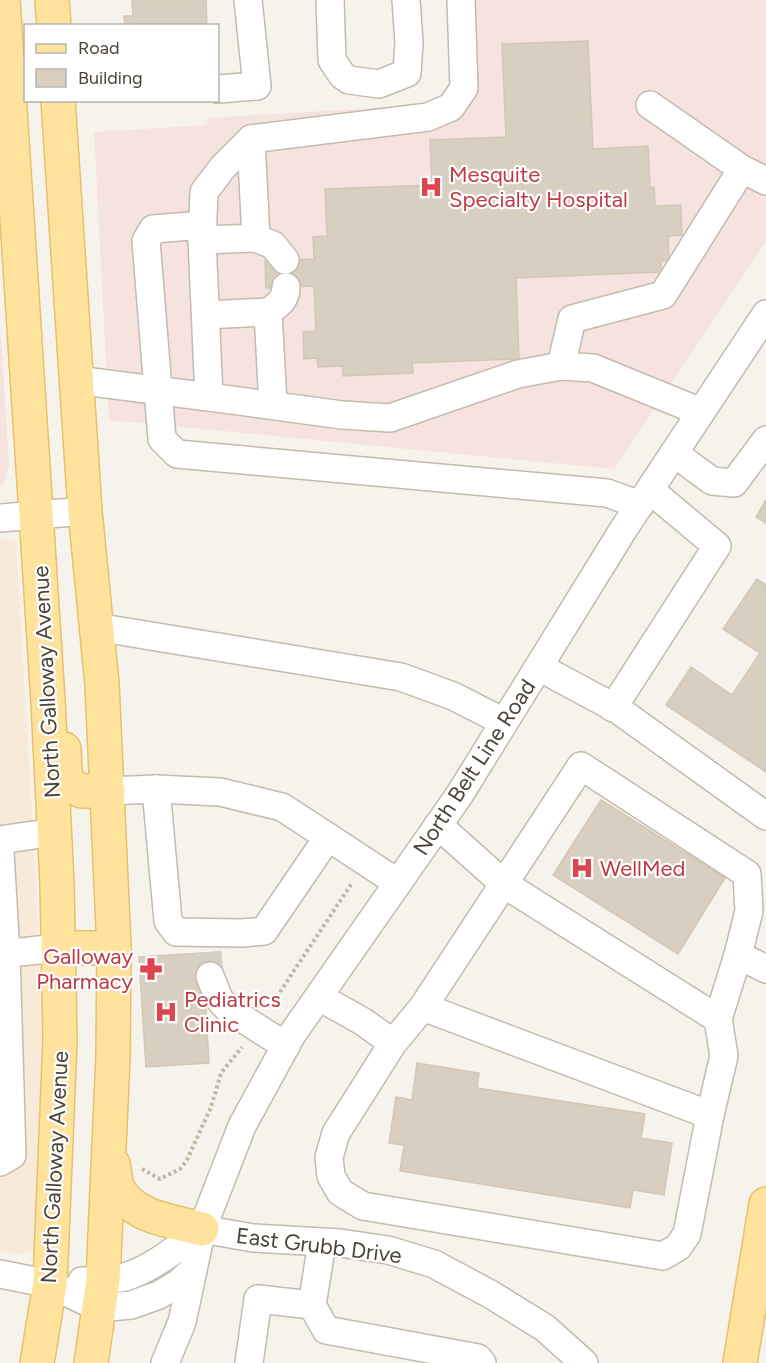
<svg xmlns="http://www.w3.org/2000/svg" width="766" height="1363" font-family="Figtree,sans-serif">
<style>
.commercial{fill:#f7ead8}
.medical{fill:#f6e3e0}
.building{fill:#d8cfc1;stroke:#d3c7b4;stroke-width:1.5}
.lines{fill:none;stroke-linecap:round;stroke-linejoin:round}
.minor-tunnel{stroke:#d4d0c8;stroke-width:27;stroke-dasharray:27 14;stroke-linecap:butt}
.minor-casing{stroke:#c2bbae;stroke-width:30}
.major-casing{stroke:#e6c16a;stroke-width:36}
.path{stroke:#c4b79f;stroke-width:4;stroke-dasharray:3 3;stroke-linecap:butt}
.minor{stroke:#fff;stroke-width:27}
.major{stroke:#ffe39c;stroke-width:33}
.labels{text-anchor:middle;stroke-width:4.5;stroke-linejoin:round;paint-order:stroke}
.health-label{font-size:22px;fill:#be3a42;stroke:#fff;text-anchor:start}
.street-label{font-size:22px;fill:#4b4439;stroke:#fff}
</style>
<rect width="100%" height="100%" fill="#f6f3ec"/>
<!-- commercial -->
<path class="commercial" d="M0,539L16,540L37,899L42,1048L36,1219L34,1249L20,1254L0,1251Z"/>
<!-- medical -->
<g class="medical">
<path d="M450,0H766V241L614,469L109,420L94,132L207,125L208,118L454,103Z"/>
<path d="M0,322L9,465L3,485L0,487Z"/>
</g>
<!-- building -->
<g class="building">
<path d="M132,0H206L207,26H125L124,16H133Z"/>
<path d="M588,41L593,149L648,146L650,188L654,187L655,206L681,205L682,235L668,236L669,260L661,261V272L516,278L519,359L412,363L413,373L343,376V366L318,367L317,358L304,359L303,332L316,331L314,286L266,288L265,261L314,259L313,237L327,236L325,189L432,185L430,140L506,137L502,44Z"/>
<path d="M766,500V523L756,517Z"/>
<path d="M757,579L766,585V772L666,705L691,667L732,695L760,653L723,629Z"/>
<path d="M601,800L725,878L678,954L553,875Z"/>
<path d="M219,952L220,975L204,976L209,1063L146,1067L139,957Z"/>
<path d="M417,1063L479,1073L477,1088L645,1114L641,1138L672,1143L664,1195L633,1190L630,1208L400,1171L404,1145L389,1143L396,1097L412,1100Z"/>
</g>
<g class="lines">
<!-- minor-tunnel -->
<path class="minor-tunnel" d="M208,952L210,976"/>
<!-- minor casing -->
<g class="minor-casing">
<g id="minor">
<path d="M330,0L332,60L342,75L349,80L379,84L407,73L409,42L406,0"/>
<path d="M218,89L257,86L248,0"/>
<path d="M650,105L742,169"/>
<path d="M203,225L153,229L146,241L162,439L177,454L607,493L640,505"/>
<path d="M256,238L273,245L285,260"/>
<path d="M202,240L256,238L251,139"/>
<path d="M268,312C278,305 286,300 286,287"/>
<path d="M206,315L268,312L273,405"/>
<path d="M561,366L572,319L663,295L742,169L766,181"/>
<path d="M76,380L209,397L202,240L204,192L223,167L251,139L428,117L451,107L464,88L461,0"/>
<path d="M209,397L342,415L390,418L518,374L561,366L593,368L701,412"/>
<path d="M674,453L712,481L734,483L766,440"/>
<path d="M0,518L85,511"/>
<path d="M96,627L401,677L453,696L504,722"/>
<path d="M539,667L617,709L766,816"/>
<path d="M613,708L717,546L650,490"/>
<path d="M156,789L220,792L282,807L328,837"/>
<path d="M108,791L156,789L168,921L176,932L242,933L264,931L328,837L398,883"/>
<path d="M438,825L504,884L718,1019L738,955L766,969"/>
<path d="M0,840L55,832"/>
<path d="M0,853L6,953L12,1155L0,1162"/>
<path d="M0,954L58,948"/>
<path d="M210,976L219,999L229,1010L286,1046"/>
<path d="M319,997L362,1021L393,1043L336,1133L329,1157L331,1176L340,1192L363,1206L663,1256L678,1247L687,1234L710,1115L423,1007L393,1043"/>
<path d="M423,1007L581,766L747,874L749,911L738,955"/>
<path d="M710,1115L724,1056L718,1019"/>
<path d="M202,1229L253,1238L340,1243L388,1250L434,1264L490,1294L545,1328L584,1363"/>
<path d="M322,1243L312,1305L326,1330L478,1358L482,1363"/>
<path d="M0,1274L50,1284L99,1308L131,1305L159,1295L179,1283L193,1270L202,1229L242,1126L291,1036L460,794L623,530L766,314"/>
<path d="M82,1281C96,1280 111,1280 125,1277C154,1268 178,1247 202,1229"/>
<path d="M165,1363L182,1322L193,1270"/>
<path d="M249,1363L258,1299L312,1305"/>
</g>
</g>
<!-- major casing -->
<g class="major-casing">
<g id="major">
<path d="M3,0L48,701L57,884L60,1040L50,1284L37,1363"/>
<path d="M52,0L54,26"/>
<path d="M58,100L85,511L102,684L114,948L113,1057L103,1280L91,1363"/>
<path d="M64,749L65,772L68,783L81,791H108"/>
<path d="M58,948H114"/>
<path d="M113,1164C115,1172 115,1185 120,1192C136,1218 175,1222 202,1229"/>
<path d="M740,1363L766,1204"/>
</g>
</g>
<!-- path -->
<g class="path">
<path d="M270,1007L352,883"/>
<path d="M142,1169L160,1179L180,1169L187,1160L211,1107L221,1073L242,1047"/>
</g>
<!-- minor -->
<use href="#minor" class="minor"/>
<!-- major -->
<use href="#major" class="major"/>
</g>
<!-- icons -->
<defs>
<g id="hospital-bare" transform="scale(1.8)"><path d="M-5-5h3v3.5h4V-5h3V5h-3V1.5h-4V5h-3Z" fill="#e0444e" stroke="#fff" stroke-width="2.5" paint-order="stroke"/></g>
<g id="pharmacy-bare" transform="scale(1.8)"><path d="M-2-6h4v4h4v4h-4v4h-4v-4h-4v-4h4Z" fill="#e0444e" stroke="#fff" stroke-width="2.5" paint-order="stroke"/></g>
</defs>
<g fill-rule="evenodd">
<use href="#hospital-bare" x="431" y="187"/>
<use href="#hospital-bare" x="582" y="868"/>
<use href="#pharmacy-bare" x="151" y="969"/>
<use href="#hospital-bare" x="166" y="1012"/>
</g>
<g class="labels">
<!-- health labels -->
<g class="health-label">
<text x="449" y="182">Mesquite<tspan x="449" dy="25">Specialty Hospital</tspan></text>
<text x="600" y="876">WellMed</text>
<text x="133" y="964" text-anchor="end">Galloway<tspan x="133" dy="25">Pharmacy</tspan></text>
<text x="184" y="1007">Pediatrics<tspan x="184" dy="25">Clinic</tspan></text>
</g>
<!-- street labels -->
<g class="street-label">
<text transform="translate(46 682) rotate(-93)" y="8">North Galloway Avenue</text>
<text transform="translate(474 767) rotate(-57)" y="8">North Belt Line Road</text>
<text transform="translate(54 1167) rotate(-87)" y="8">North Galloway Avenue</text>
<text transform="translate(319 1245) rotate(7)" y="8">East Grubb Drive</text>
</g>
</g>
<!-- legend -->
<rect x="24" y="24" width="195" height="78" fill="#ffffff" stroke="#b7b4b0" stroke-width="1.5"/>
<rect x="36" y="44" width="30" height="9" fill="#ffe39c" stroke="#b7b4b0" stroke-width="1.5"/>
<text x="78" y="54" font-size="18" fill="#4b4439">Road</text>
<rect x="36" y="69" width="30" height="18" fill="#d8cfc1" stroke="#b7b4b0" stroke-width="1.5"/>
<text x="78" y="84" font-size="18" fill="#4b4439">Building</text>
</svg>
